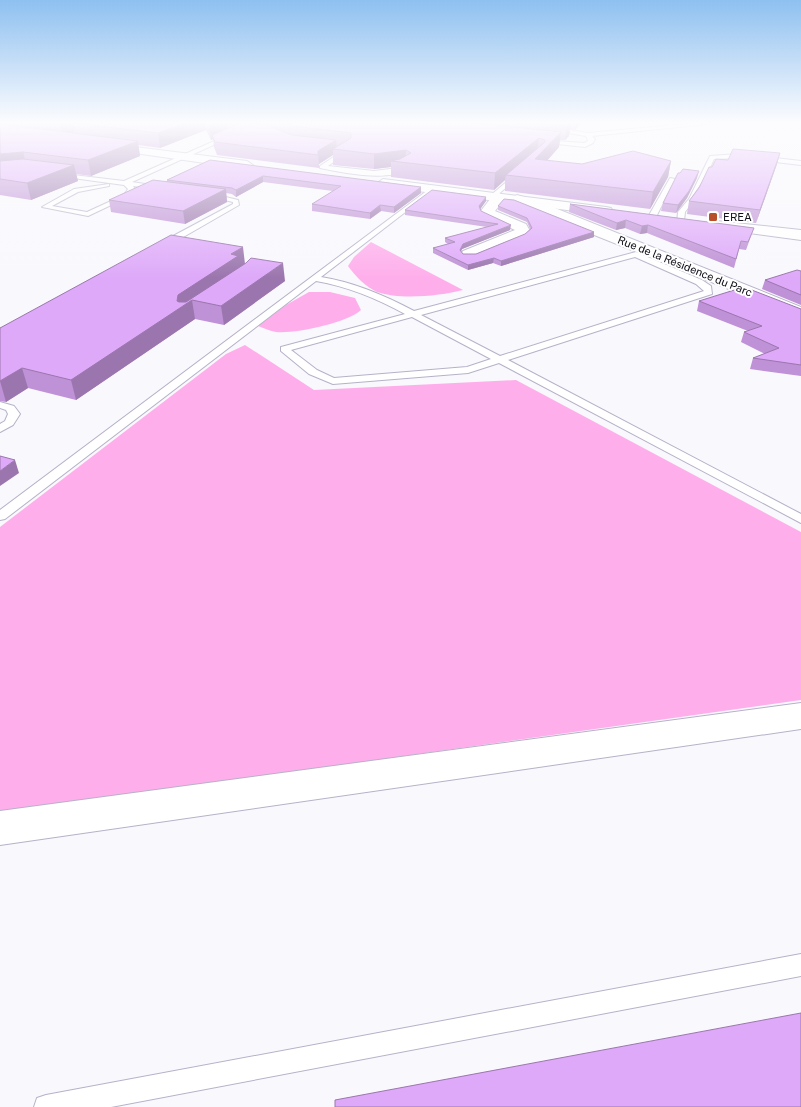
<svg xmlns="http://www.w3.org/2000/svg" width="801" height="1107" font-family="'Public Sans',sans-serif">
<style>
.green{fill:#feafeb}
.lines{fill:none;stroke-linecap:round;stroke-linejoin:round}
.service-casing{stroke:#b5b2c8;stroke-width:2}
.minor-casing{stroke:#b5b2c8;stroke-width:2}
.secondary-casing{stroke:#b5b2c8;stroke-width:2}
.service{fill:#fff;fill-rule:evenodd}
.minor{fill:#fff;fill-rule:evenodd}
.secondary{fill:#fff;fill-rule:evenodd}
.wall{fill:#bf91d6}
.shaded-wall{fill:#9b76ae}
.building{fill:#dea9f9;stroke:#9b76ae}
.poi-dot{fill:#b7502a;stroke:#fff;stroke-width:2}
.labels{text-anchor:middle;stroke-width:4;stroke-linejoin:round;paint-order:stroke}
.far-poi-label{font-size:11px;fill:#100f17;stroke:#fff;text-anchor:start}
.far-street-label{font-size:11px;fill:#100f17;stroke:#fff}
</style>
<rect width="100%" height="100%" fill="#f9f8fd"/>
<!-- green -->
<g class="green">
<path d="M371,242L463,290C440,296 400,300 377,292C366,287 355,276 348,266L354,257Z"/>
<path d="M309,292H330L355,298L361,310C347,323 295,334 276,332C270,331 264,328 258,326L286,305Z"/>
<path d="M245,345L314,390L516,380L801,532V700L0,813V527L226,354Z"/>
</g>
<g class="lines">
<!-- service casing -->
<g class="service-casing">
<g id="service">
<path d="M255,123H262L132,182L158,186L161,188L160,189L133,186L135,189L128,197L88,216L42,207L74,189L109,184V186L78,192L52,206L87,212L124,195L128,189L124,185L58,176L55,174L56,173L124,181Z"/>
<path d="M698,123H716L592,136L595,139L593,143L585,147L539,142L542,140L584,143L588,141L586,136L550,130L552,127L588,133Z"/>
<path d="M347,148L349,151L328,166L374,171L406,167L409,169C388,182 344,173 320,168V166Z"/>
<path d="M739,154L801,161V165L739,158L714,159L695,199L685,212L684,221L677,223L678,212L689,199L710,156Z"/>
<path d="M516,174L521,175L495,197H491V195Z"/>
<path d="M670,178L675,179L656,217L649,219L648,217Z"/>
<path d="M432,187L434,188V190L321,277C353,282 386,296 414,311L636,252L702,280L711,286L712,294L508,360L801,514V523L499,363L468,373L333,384L309,374L281,351V347L405,314C378,299 346,286 316,281L5,519L0,520V510ZM635,257L696,284L704,291L500,356L421,315ZM412,317L491,359L467,367L334,378L317,370L291,350Z"/>
<path d="M209,193L238,200L239,205L166,247H160V243L233,204V202L207,196L206,195Z"/>
<path d="M0,402L14,406L20,414L13,425L0,432V424L5,421L8,414L6,410L0,408Z"/>
<path d="M801,954V976L111,1107H34L37,1098L46,1095Z"/>
</g>
</g>
<!-- minor casing -->
<g class="minor-casing">
<g id="minor">
<path d="M499,193L506,197L495,211L526,224L530,231L524,237L475,257H463L461,254L463,251L515,230L482,215L480,212L494,194Z"/>
<path d="M517,195L540,202L801,307V318L512,202L510,199Z"/>
<path d="M801,703V729L0,845V811Z"/>
</g>
</g>
<!-- secondary casing -->
<g class="secondary-casing">
<g id="secondary">
<path d="M103,143L247,161L253,165L247,169L99,148L97,146L99,144Z"/>
<path d="M383,179L606,207L611,208L613,211L611,214L606,215L378,186L377,183Z"/>
<path d="M716,221L801,230V240L711,228L709,225L711,222Z"/>
</g>
</g>
<!-- service -->
<use href="#service" class="service"/>
<!-- minor -->
<use href="#minor" class="minor"/>
<!-- secondary -->
<use href="#secondary" class="secondary"/>
</g>
<!-- wall -->
<g class="wall">
<path d="M0,123H581L575,130L570,129L569,136L565,140H560L559,147L547,161L582,164L671,161L668,177L650,209L505,191V180L494,190L391,177V167L374,169L333,165V155L319,164V168L217,155L214,147L213,139L211,140L206,130L160,148L138,145L140,156L91,176L76,174L78,181L31,200L0,195Z"/>
<path d="M780,153L777,164L756,223L687,214L689,201L712,167L728,160Z"/>
<path d="M210,160L421,187V193L394,213L381,211L370,219L312,211V204L333,191L263,182L236,197L232,194L226,193L227,202L185,224L111,212L109,200L167,181V180Z"/>
<path d="M697,178L687,198L676,213L661,211L663,203Z"/>
<path d="M486,201L480,209L481,211L510,230L462,249L461,252L463,254H476L525,234L530,229L527,222L498,210V206L594,232V237L501,266L493,263L468,270L433,253V248L448,244L445,242V238L487,227L405,215V210Z"/>
<path d="M570,204L754,228L746,250L739,249L734,268L647,233L640,234L625,228L616,230L569,212Z"/>
<path d="M245,264L285,281L224,325L195,319L76,400L28,388L6,402L0,401V328Z"/>
<path d="M801,271V305L762,289L765,280Z"/>
<path d="M699,301L801,309V376L750,369L753,358L765,354L741,342L744,332L748,331L697,311Z"/>
</g>
<!-- shaded-wall -->
<g class="shaded-wall">
<path d="M60,123H97H73L75,131L63,136Z"/>
<path d="M185,123H205L206,130L160,148L158,133Z"/>
<path d="M216,123H228L229,132L212,135L213,139L211,140L209,126Z"/>
<path d="M570,123H571L569,136L565,140L567,126Z"/>
<path d="M576,123H581L575,130Z"/>
<path d="M561,132L559,147L534,175L535,159Z"/>
<path d="M539,138L537,153L506,175L505,180L494,190L495,173Z"/>
<path d="M336,140L337,150L333,149V155L319,164L318,151Z"/>
<path d="M138,141L140,156L91,176L88,160Z"/>
<path d="M406,150V163L391,161V167L374,169V154Z"/>
<path d="M23,152L27,167L0,170V154Z"/>
<path d="M780,153L777,164L756,223L760,210Z"/>
<path d="M671,161L668,177L650,209L653,192Z"/>
<path d="M74,165L78,181L31,200L27,183Z"/>
<path d="M699,171L697,178L687,198L676,213L678,205Z"/>
<path d="M263,176V182L236,197V190Z"/>
<path d="M421,187V193L394,213V207Z"/>
<path d="M226,189L227,202L185,224L183,211Z"/>
<path d="M486,197V201L479,211V206Z"/>
<path d="M380,205L381,211L370,219V213Z"/>
<path d="M626,220L625,228L616,230L617,223Z"/>
<path d="M511,225L510,230L462,249L459,255L460,250L463,244Z"/>
<path d="M648,225L647,233L640,234L642,226Z"/>
<path d="M594,232V237L501,266V261Z"/>
<path d="M243,247L245,264L192,300L195,319L76,400L71,380L177,301L178,295L231,254Z"/>
<path d="M494,258L493,263L468,270V265Z"/>
<path d="M283,263L285,281L224,325L221,306Z"/>
<path d="M22,368L28,388L6,402L0,381Z"/>
<path d="M15,460L19,473L0,486V471Z"/>
</g>
<!-- building -->
<g class="building">
<path d="M73,123H185L158,133Z"/>
<path d="M207,123H216L209,126Z"/>
<path d="M240,123H251L266,125L292,135L336,140L318,151V155L215,142L212,135Z"/>
<path d="M287,123H474L561,132L535,159L582,164L633,151L671,161L653,192L506,175L545,142V140L539,138L495,173L391,161L400,159L411,153L406,150L374,154L333,149L351,138V133L293,126Z"/>
<path d="M536,123H570L567,126Z"/>
<path d="M0,124L138,141L88,160L23,152L0,154Z"/>
<path d="M733,149L780,153L760,210L689,201L699,188L709,167H712L716,159L728,160Z"/>
<path d="M23,159L74,165L27,183L0,179V161Z"/>
<path d="M210,160L421,187L394,207L380,205L370,213L312,204L341,186L263,176L236,190L232,188L167,180Z"/>
<path d="M683,169L699,171L689,191L678,205L663,203L678,173H680Z"/>
<path d="M153,180L226,189L183,211L109,200Z"/>
<path d="M432,190L486,197L479,206L481,211L511,225L463,244L460,250L463,254H476L525,234L532,228L527,218L498,206L504,199L514,200L594,232L501,261L494,258L468,265L433,248L455,242L445,238L498,224L405,210Z"/>
<path d="M570,204L754,228L748,242L741,241L736,259L648,225L642,226L626,220L617,223Z"/>
<path d="M171,235L243,247L231,254L238,256L178,295L177,301L179,302H186L246,263L251,258L283,263L221,306L192,300L71,380L22,368L0,381V328Z"/>
<path d="M797,270L801,271V295L765,280Z"/>
<path d="M744,287L801,309V365L753,358L779,348L744,332L762,326L699,301Z"/>
<path d="M0,456L15,460L0,471Z"/>
<path d="M801,1013V1107H335V1100Z"/>
</g>
<!-- sky -->
<linearGradient id="sky" x2="0" y2="1"><stop stop-color="#8ec0f0"/><stop offset="0.44" stop-color="#fcfcfe"/><stop offset="1" stop-color="#fcfcfe" stop-opacity="0"/></linearGradient>
<rect width="801" height="278" fill="url(#sky)"/>
<!-- markers -->
<rect class="poi-dot" x="708" y="212" width="10" height="10" rx="2.5"/>
<g class="labels">
<!-- far-poi labels -->
<g class="far-poi-label">
<text x="723" y="221">EREA</text>
</g>
<!-- far-street labels -->
<g class="far-street-label">
<text transform="translate(685 266) rotate(22)" y="4">Rue de la Résidence du Parc</text>
</g>
</g>
</svg>
